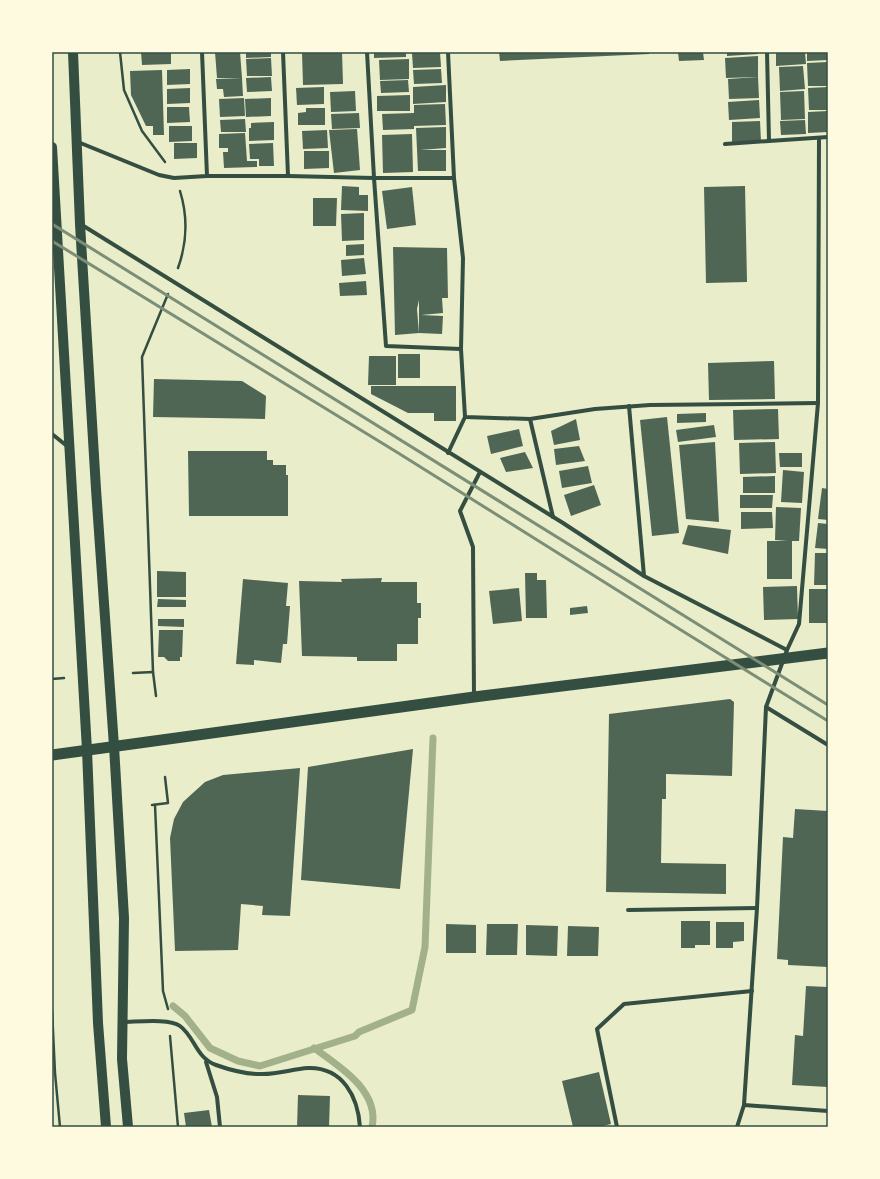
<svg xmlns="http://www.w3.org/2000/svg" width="880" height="1179" font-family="Commissioner,sans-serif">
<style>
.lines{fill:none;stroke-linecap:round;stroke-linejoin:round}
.stream{stroke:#a3b18a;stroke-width:7}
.building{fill:#4f6655}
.path{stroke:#344e41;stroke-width:2.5}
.minor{stroke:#344e41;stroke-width:4}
.primary{stroke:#344e41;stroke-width:10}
.trunk{stroke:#344e41;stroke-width:11}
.rail{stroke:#7c8e77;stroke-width:3}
.neatline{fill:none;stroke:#344e41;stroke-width:1.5}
</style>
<rect width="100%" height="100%" fill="#e9edc9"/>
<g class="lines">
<!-- stream -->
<g class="stream">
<path d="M173,1006L185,1016L210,1048L238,1061L260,1066L355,1036L359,1032L412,1010L425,947L433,738"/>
<path d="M314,1048C339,1066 380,1091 372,1127"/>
</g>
</g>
<!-- building -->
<g class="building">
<path d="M141,52H171V64L142,65Z"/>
<path d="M215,52H240L242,78H217Z"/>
<path d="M246,52H271V57L246,58Z"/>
<path d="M302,52H342L343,84L303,85Z"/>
<path d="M374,52H406V57L374,58Z"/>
<path d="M440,52L441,67L413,68L412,53Z"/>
<path d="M499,52H649V54L500,61Z"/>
<path d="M678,52H703L704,60L679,61Z"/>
<path d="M727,52H758V54L727,56Z"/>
<path d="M776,52H805L806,64L776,66Z"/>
<path d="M807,52H828V60L807,61Z"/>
<path d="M758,56V77L726,78L725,58Z"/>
<path d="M271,58L272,76H247L246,59Z"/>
<path d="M409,59V79L380,80L379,60Z"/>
<path d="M828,62V86H808L807,63Z"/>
<path d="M803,66L805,89L780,91L779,67Z"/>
<path d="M190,69V84L167,85V70Z"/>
<path d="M441,69L442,83L414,84L413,70Z"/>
<path d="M162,70L164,135H153V126H146L131,95L130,71Z"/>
<path d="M271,77L272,91L247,92L246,78Z"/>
<path d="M758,77L759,98L729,99L728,79Z"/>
<path d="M242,78L243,96L224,97L223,89H217L216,79Z"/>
<path d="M408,80L409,92L381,93L380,81Z"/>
<path d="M446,85V102L413,104V87Z"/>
<path d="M324,87V104L297,105L296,88Z"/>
<path d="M828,87V110H809L808,88Z"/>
<path d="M190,88V103L167,104V89Z"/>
<path d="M355,91L356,111L331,112L330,92Z"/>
<path d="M804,91L805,119L781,120L780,92Z"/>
<path d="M410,95V111H377V96Z"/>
<path d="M244,98L245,116L220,117L219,99Z"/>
<path d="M271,98V116L246,117L245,99Z"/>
<path d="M759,100L760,118L729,120L728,102Z"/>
<path d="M445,104L446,125L414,126V129L383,130L382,114L414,113V105Z"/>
<path d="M167,107H189L190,122L167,123Z"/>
<path d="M306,108H325V125H298V113L306,112Z"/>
<path d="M828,111V132L808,133V112Z"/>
<path d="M359,113L360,128L332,129L331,114Z"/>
<path d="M245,119L246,132H221L220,120Z"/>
<path d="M805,120L806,134L781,135L780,121Z"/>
<path d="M760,121L761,141L732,142V122Z"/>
<path d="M274,122V140L249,141V128H251V123Z"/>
<path d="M169,126H192V141L169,142Z"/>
<path d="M446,127V148L420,150H446V171H418L416,128Z"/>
<path d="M357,129L360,170L334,173L329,130Z"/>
<path d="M327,130L328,148L303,149L302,131Z"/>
<path d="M245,133L247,161H257V167L224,168L223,152H228V148H219V134Z"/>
<path d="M412,134L413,172L383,173L382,135Z"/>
<path d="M174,143H197V158L174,159Z"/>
<path d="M273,143L274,166H259V159H250L249,144Z"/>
<path d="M304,151H329V168L304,169Z"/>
<path d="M342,186L359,187V195H368V211L341,210Z"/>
<path d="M745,186L747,282L706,283L704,187Z"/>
<path d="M412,187L416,225L387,229L382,191Z"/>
<path d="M313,198H337L336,226H313Z"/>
<path d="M364,213V240L342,241L341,214Z"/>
<path d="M364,244V255L346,256V245Z"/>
<path d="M393,247L447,248L448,298H442L443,313L421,315L443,316L442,334L419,333V300L417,309L419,333L395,335Z"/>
<path d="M364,258L366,274L342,276L341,260Z"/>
<path d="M366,281L367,295L340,296L339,283Z"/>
<rect x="398" y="354" width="22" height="24"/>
<path d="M369,356H396V385H368Z"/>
<path d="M774,361L775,399L709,400L708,363Z"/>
<path d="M154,379L242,381L266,396L265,419L153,417Z"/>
<path d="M371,386H456V421H434V413H408L371,394Z"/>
<path d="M778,409L779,439L734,440L733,410Z"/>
<path d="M706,413V422L677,423V414Z"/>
<path d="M667,417L679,533L652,536L640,420Z"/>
<path d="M576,419L580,440L554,445L551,431Z"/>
<path d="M714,425L716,437L678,442L676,430Z"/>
<path d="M519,429L523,446L491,454L487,436Z"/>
<path d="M715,442L719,522L686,519L679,445Z"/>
<path d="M775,442L776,473L740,474L739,443Z"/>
<path d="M579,446L585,461L556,465L554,449Z"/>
<path d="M188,451H267V460H273V465H286V475H288V516H189Z"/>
<path d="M525,452L533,468L506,472L500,458Z"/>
<path d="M779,453H802V467H780Z"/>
<path d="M588,466L592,483L562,488L559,471Z"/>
<path d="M783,470L804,472L802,503L781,502Z"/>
<path d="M775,476V493H743V477Z"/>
<path d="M594,485L601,505L571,516L564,495Z"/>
<path d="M822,488L828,489V520L818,519Z"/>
<path d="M740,495H773L772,508H740Z"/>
<path d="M776,507L801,508L799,541H792V579H767V541H787L775,540Z"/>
<path d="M741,512H772L773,528L741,529Z"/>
<path d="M818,523L828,524V549L815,548Z"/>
<path d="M688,525L731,530L728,554L682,544Z"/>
<path d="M815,553H828V585H814Z"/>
<path d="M157,571L186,572V597H157Z"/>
<path d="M525,573H537V580H546L547,618H526Z"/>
<path d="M382,578L381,582H417V603H421V618H418V644H397V661H357V657L302,656L299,581L342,582L341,579Z"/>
<path d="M243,579L288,583L286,606H290L287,644H283L281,663L254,660V665L236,664Z"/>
<path d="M797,586L798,619L764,620L763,587Z"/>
<path d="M519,588L522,621L493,624L489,591Z"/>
<rect x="809" y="589" width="19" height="34"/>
<path d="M158,599L186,600V607H157Z"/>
<path d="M587,606L588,613L570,615V608Z"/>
<path d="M158,619H184V627L158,626Z"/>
<path d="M159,630H183L182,657H180V661H168L164,657H158Z"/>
<path d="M730,699L734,702L732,776L666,774V799H662L661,863L726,864V894L606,892L609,714Z"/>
<path d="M413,749L400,889L301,880L308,767Z"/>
<path d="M300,768L290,916L262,915L263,906L241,904L238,950L175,951L170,838L174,819L183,802L205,782L223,775Z"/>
<path d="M795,809L828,811V967L788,965V960L777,959L783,837L793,838Z"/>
<path d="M681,921H710V945H695V948H681Z"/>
<path d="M716,922H744V941L733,942V948H716Z"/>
<path d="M446,924L476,925V953H446Z"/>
<path d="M487,924H518L517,955H486Z"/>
<path d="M526,925L558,926L557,956L526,955Z"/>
<path d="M568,926L599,927L598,956H567Z"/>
<path d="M806,986L828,987V1087L792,1085L795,1035L803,1036Z"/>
<path d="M599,1072L611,1124L599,1127H573L562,1081Z"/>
<path d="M298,1095L330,1096L329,1127H297Z"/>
<path d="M209,1110L212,1127H186L184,1113Z"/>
</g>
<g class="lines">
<!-- path -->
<g class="path">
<path d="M120,52L124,90L142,131L165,162"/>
<path d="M178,268C187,243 188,217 180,191"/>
<path d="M153,672L142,357L168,294"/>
<path d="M133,673L153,672L156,696"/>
<path d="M52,679L64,678"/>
<path d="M152,805L168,803L165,777"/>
<path d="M155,805L163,991L168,1009"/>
<path d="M52,1010L55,1073L60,1127"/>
<path d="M170,1036L178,1127"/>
</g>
<!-- minor -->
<g class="minor">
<path d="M367,52L374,178H454"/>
<path d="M448,52L454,178L463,258L461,349L465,417L530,419L595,409L650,405L818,403"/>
<path d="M767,52L769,141L828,137"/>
<path d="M78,142L159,175L174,178L207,176L202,52"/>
<path d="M725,144L769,141"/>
<path d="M207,176H288L283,52"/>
<path d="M288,176L374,178L386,346L461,349"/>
<path d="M82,225L563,523L644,576L787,650"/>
<path d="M629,406L644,576"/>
<path d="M530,419L553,517"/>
<path d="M52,434L67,446"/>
<path d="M448,453L465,417"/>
<path d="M474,697L473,547L460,511L480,472"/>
<path d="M766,707L828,745"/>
<path d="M628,910L757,908"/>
<path d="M123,1022C136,1022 170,1018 180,1026C195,1037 196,1058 216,1065C230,1070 244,1074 260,1074C276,1075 292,1069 308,1068C343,1067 358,1097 360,1127"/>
<path d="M206,1062L217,1097L220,1127"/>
<path d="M744,1105L828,1111"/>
<path d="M617,1127L597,1029L624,1004L752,991"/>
<path d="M737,1127L744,1105L757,908L766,707L787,650L799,624L818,403L819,138"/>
</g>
<!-- primary -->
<g class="primary">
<path d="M73,52L80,224L96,489L114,746L124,918L122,1059L128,1127"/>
<path d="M52,147L87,750L98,1023L106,1127"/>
</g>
<!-- trunk -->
<path class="trunk" d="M52,755L474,697L828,653"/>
<!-- rail -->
<g class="rail">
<path d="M52,224L828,705"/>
<path d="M52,241L395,451L668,622L828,721"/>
</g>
</g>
<!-- border -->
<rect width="880" height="1179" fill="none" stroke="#fefae0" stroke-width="106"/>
<rect x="53" y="53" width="774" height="1073" class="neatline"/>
</svg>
